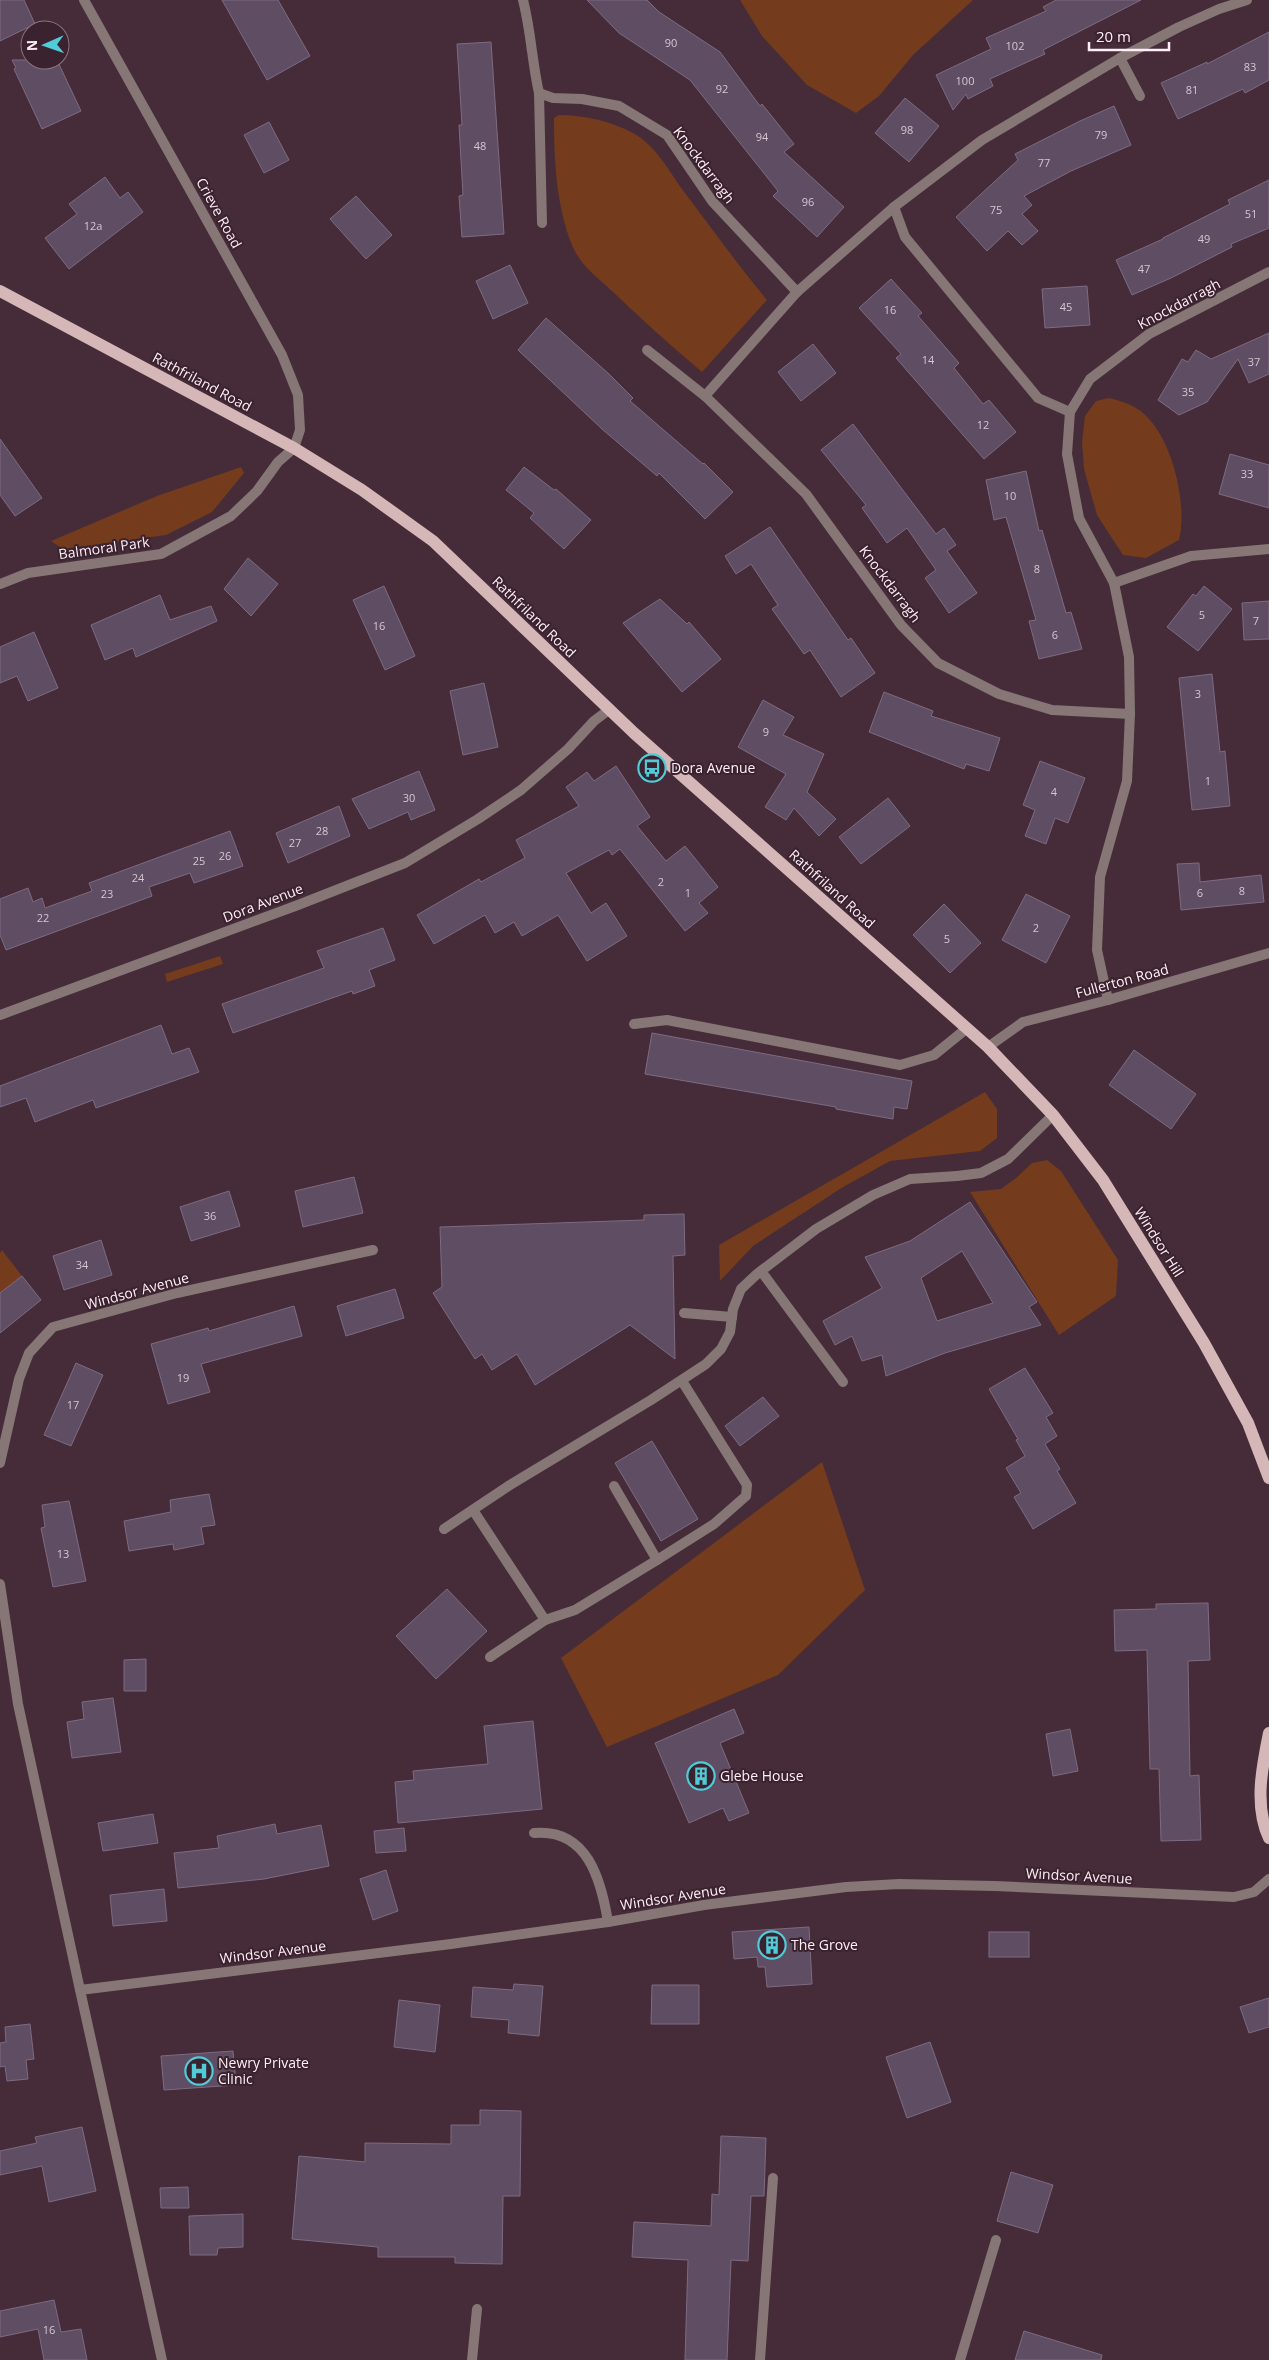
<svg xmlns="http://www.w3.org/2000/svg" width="1269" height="2360" font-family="'Open Sans',sans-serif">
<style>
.green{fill:#753b1d}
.building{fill:#5e4d63;stroke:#7e6b83;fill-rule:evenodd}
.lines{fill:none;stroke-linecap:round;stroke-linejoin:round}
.service{stroke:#867676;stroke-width:10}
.minor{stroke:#867676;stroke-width:10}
.primary{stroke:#d6b7b8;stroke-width:12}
.labels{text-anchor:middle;stroke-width:4;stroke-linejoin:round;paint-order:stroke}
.number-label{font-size:11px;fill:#d7c6d0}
.street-label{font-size:14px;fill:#ffeef5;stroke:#3a222e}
.poi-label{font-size:14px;fill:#ffeef5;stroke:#3a222e;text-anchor:start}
</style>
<rect width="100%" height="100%" fill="#452c38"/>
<!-- green -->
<g class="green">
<path d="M740,0H973L913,55L879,96L856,113L807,85L762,36Z"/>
<path d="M559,115C583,115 611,121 633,133C656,145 670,173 685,193C712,229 738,265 767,300L702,372C671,346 641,319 612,291C597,277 580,265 572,245C556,205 554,160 554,118Z"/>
<path d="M1109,398C1121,401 1135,405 1144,414C1172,438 1188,504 1179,540L1146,558L1123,555L1097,515L1084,469L1082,442L1085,416L1096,401Z"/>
<path d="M241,467L244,473L212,512L166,535L63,549L51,541L157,496Z"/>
<path d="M220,956L223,964L167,982L165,974Z"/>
<path d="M985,1092L997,1109V1138L980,1151L890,1161L843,1187L753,1246L720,1281L719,1245Z"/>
<path d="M1047,1160L1061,1171L1118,1260L1116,1296L1059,1335L970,1192L1001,1189L1016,1178L1032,1163Z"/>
<path d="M2,1250L22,1276L0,1293V1253Z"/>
<path d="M822,1462L865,1590L778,1675L607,1747L561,1658Z"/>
</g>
<!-- building -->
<g class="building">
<path d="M0,0H24L35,24L0,41Z"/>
<path d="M222,0H278L310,56L267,80Z"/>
<path d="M587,0H647L659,12L720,52L760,106L762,104L794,144L784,152L844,207L817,237L773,196L778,191L690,80L619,33Z"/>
<path d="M1056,0H1141L1043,50L1045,54L990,79L993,86L968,99L966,94L953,110L936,75L991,49L986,38L1046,11L1043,7Z"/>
<path d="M1269,32V80L1245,93L1243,89L1178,119L1161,83L1207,62V64Z"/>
<path d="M491,42L504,234L462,237L459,196L463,195L459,125H462L457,44Z"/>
<path d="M12,60H57L81,111L42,129L14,69L16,68Z"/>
<path d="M905,98L939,126L909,162L875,133Z"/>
<path d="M1114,106L1131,145L1071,171L1024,196L1032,205L1022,214L1038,231L1022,245L1008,231L987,251L956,217L1018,160L1015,154L1080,121Z"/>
<path d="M269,122L289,160L264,173L244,135Z"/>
<path d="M105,177L120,198L128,192L143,212L69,269L45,238L77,214L69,204Z"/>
<path d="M1269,180V228L1231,244L1232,247L1171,278L1132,295L1116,260L1163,239V238L1230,204L1228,200Z"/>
<path d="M356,196L392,235L366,259L330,219Z"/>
<path d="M510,265L528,303L493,319L476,281Z"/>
<path d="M891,279L922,313L918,316L959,363L954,368L983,404L989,400L1016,432L984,459L896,358L901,354L859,308Z"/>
<path d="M1087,286L1090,325L1045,328L1042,289Z"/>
<path d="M546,318L609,374L633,398L630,401L703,464L704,463L733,492L705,519L659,473L657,476L602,429L518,350Z"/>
<path d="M1269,333V374L1249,383L1238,359L1207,402L1179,415L1158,400L1182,359L1188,362L1196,350L1211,359Z"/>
<path d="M813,344L836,373L801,401L778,372Z"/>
<path d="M853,424L936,534L944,528L956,545L947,551L977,593L949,613L925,578L936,570L907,528L887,543L862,508L866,505L821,450Z"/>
<path d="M0,439L42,498L15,516L0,495Z"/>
<path d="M1230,454L1269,465V508L1219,494Z"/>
<path d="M524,467L554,490L556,489L591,520L564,549L530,518L534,513L506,490Z"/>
<path d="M1026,471L1039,531L1042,530L1066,613L1071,612L1082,649L1039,659L1029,621L1036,620L1006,517L994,520L986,480Z"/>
<path d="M770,527L848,640L851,638L875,673L841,697L810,650L804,654L772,609L778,605L751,564L736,574L725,556Z"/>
<path d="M248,558L278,584L251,616L224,589Z"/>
<path d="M384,586L415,656L385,670L353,600Z"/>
<path d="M1204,586L1232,609L1198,651L1167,627L1193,594L1196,596Z"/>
<path d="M160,595L170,620L211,606L217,621L136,657L133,648L105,660L91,625Z"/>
<path d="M660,599L687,624L689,622L721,659L682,692L623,623Z"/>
<path d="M1269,601V639L1244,640L1242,603Z"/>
<path d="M34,632L58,688L28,701L17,676L0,683V647Z"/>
<path d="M1212,674L1220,752L1225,751L1230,806L1192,810L1179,678Z"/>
<path d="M484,683L498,747L463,755L450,691Z"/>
<path d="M884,692L933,711L931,716L1000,738L989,771L966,764L964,769L869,732Z"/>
<path d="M763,700L794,717L783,735L824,754L807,792L836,819L819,836L794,808L786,820L765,807L786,774L738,747Z"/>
<path d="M1040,761L1085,778L1068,823L1055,818L1046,844L1025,836L1035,810L1023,805Z"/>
<path d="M616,766L650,817L637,826L666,861L685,846L718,887L699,903L708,913L685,931L620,849L612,855L609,850L566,873L591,913L606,903L627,936L587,961L558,915L522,936L514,922L495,933L485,915L434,944L417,915L479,879L481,882L525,858L516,840L579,806L566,787L587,772L594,781Z"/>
<path d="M419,771L435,810L411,820L408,812L369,829L352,799Z"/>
<path d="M888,798L910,826L861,864L839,837Z"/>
<path d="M339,806L350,836L288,863L276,833Z"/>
<path d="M230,831L243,866L194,883L190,873L149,887L152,896L6,950L0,935V899L28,888L33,902L42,898L45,908L92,891L89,883Z"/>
<path d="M1199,863L1200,882L1261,875L1264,902L1181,910L1177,864Z"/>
<path d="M1026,894L1070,916L1046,963L1002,940Z"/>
<path d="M944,904L981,943L950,973L913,935Z"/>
<path d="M383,928L395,960L369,970L375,986L353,994L352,991L233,1033L222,1004L324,968L317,951Z"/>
<path d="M161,1025L172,1054L189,1048L199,1072L96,1108L93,1100L35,1122L26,1098L0,1107V1086Z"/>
<path d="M652,1033L912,1081L907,1109L894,1107L893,1119L836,1109V1107L645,1074Z"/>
<path d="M1134,1050L1196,1094L1171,1129L1109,1085Z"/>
<path d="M354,1177L363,1213L303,1227L295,1191Z"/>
<path d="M229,1191L240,1226L191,1241L180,1207Z"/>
<path d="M970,1202L1037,1302L1029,1307L1041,1325L945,1353L886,1376L882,1355L862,1361L852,1336L835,1345L823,1321L882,1288L865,1257L910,1241ZM962,1251L993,1303L937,1321L921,1278Z"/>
<path d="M684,1214L685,1255L673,1256L675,1359L630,1325L535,1385L517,1354L492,1370L482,1354L475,1359L433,1293L442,1287L440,1227L644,1220V1215Z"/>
<path d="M101,1240L112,1275L64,1290L53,1256Z"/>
<path d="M22,1276L41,1300L0,1333V1293Z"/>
<path d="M395,1289L404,1318L346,1336L337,1306Z"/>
<path d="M294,1306L302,1336L201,1364L210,1392L168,1404L151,1344L208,1328L209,1331Z"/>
<path d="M76,1363L103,1375L71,1446L44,1435Z"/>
<path d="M1025,1368L1053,1413L1046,1417L1057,1436L1045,1444L1060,1469L1057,1471L1076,1503L1033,1529L1014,1497L1021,1493L1006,1468L1025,1456L1016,1440L1018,1439L989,1389Z"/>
<path d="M763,1397L779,1416L740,1446L725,1426Z"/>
<path d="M652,1441L698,1519L661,1541L615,1463Z"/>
<path d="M209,1494L215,1525L201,1527L204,1544L174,1550L173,1544L129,1551L124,1521L171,1512L170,1500Z"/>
<path d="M69,1501L86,1581L53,1587L41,1528L45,1527L42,1505Z"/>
<path d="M447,1589L487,1631L436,1679L396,1636Z"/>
<path d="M1208,1603L1210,1660L1188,1661L1190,1776L1199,1775L1201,1840L1161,1841L1159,1769H1150L1147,1650L1115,1651L1114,1610L1156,1609V1604Z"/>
<path d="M146,1659V1691H124V1660Z"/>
<path d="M113,1698L121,1752L72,1758L67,1722L84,1719L82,1702Z"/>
<path d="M734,1709L744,1733L720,1743L749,1813L729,1821L723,1808L689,1823L655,1743Z"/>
<path d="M533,1721L542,1809L398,1823L395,1782L414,1780L413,1771L488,1764L484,1726Z"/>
<path d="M1070,1729L1078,1771L1053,1776L1046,1734Z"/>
<path d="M153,1814L158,1843L103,1851L98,1823Z"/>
<path d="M275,1824L277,1834L321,1825L329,1866L264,1879L178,1888L174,1853L219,1848L217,1836Z"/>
<path d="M404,1828L406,1851L376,1853L374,1831Z"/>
<path d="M386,1870L398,1911L373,1920L360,1879Z"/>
<path d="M164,1889L167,1921L113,1926L110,1895Z"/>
<path d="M809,1927L812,1984L767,1987L765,1967H758L757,1957L734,1959L732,1932Z"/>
<rect x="989" y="1932" width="40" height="25"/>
<path d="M514,1984L543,1986L539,2036L508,2033L509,2020L471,2017L473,1987L513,1990Z"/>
<path d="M652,1985H699V2024H651Z"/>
<path d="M1269,1998V2027L1249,2033L1240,2007Z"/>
<path d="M399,2000L440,2005L435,2052L394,2047Z"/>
<path d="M30,2024L34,2059L26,2060L28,2079L7,2081L5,2066L0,2067V2043L6,2042L5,2027Z"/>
<path d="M930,2042L951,2102L907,2118L886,2057Z"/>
<path d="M233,2051L236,2085L164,2090L161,2056Z"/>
<path d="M480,2110L521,2111L520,2196H503L502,2264L455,2263V2257H378V2247L292,2239L299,2156L365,2162V2143L451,2144V2125H480Z"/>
<path d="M82,2127L96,2191L49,2202L42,2166L0,2175V2151L37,2143L35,2137Z"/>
<path d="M721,2136L766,2138L764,2196H751L748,2261L731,2260L727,2360H685L688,2260L632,2257L634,2222L711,2226L712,2194L719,2195Z"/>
<path d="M1011,2172L1053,2185L1038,2233L997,2221Z"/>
<path d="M188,2187L189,2208H161L160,2188Z"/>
<path d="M243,2214V2247L218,2248L217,2255H190L189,2216Z"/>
<path d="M54,2300L61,2332L81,2329L87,2360H44L38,2329L0,2337V2311Z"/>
<path d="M1024,2331L1102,2355L1101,2360H1015Z"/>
</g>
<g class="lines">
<!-- service -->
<g class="service">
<path d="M957,1176L981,1173L1008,1159L1053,1115"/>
<path d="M761,1271L843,1382"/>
<path d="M684,1313L732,1317"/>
<path d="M614,1486L657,1560"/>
<path d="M534,1833C587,1828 601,1879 608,1922"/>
<path d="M472,2360L477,2309"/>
<path d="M760,2360L773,2178"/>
<path d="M960,2360L996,2240"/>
</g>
<!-- minor -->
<g class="minor">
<path d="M523,0C531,31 532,62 539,93L553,98L582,99L619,106L667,135L712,201L797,292"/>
<path d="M1120,58L1140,96"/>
<path d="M539,93L542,223"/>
<path d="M894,207L797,292L705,396L806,494L901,625L938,663L999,694L1052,710L1130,714"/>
<path d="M647,350L705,396"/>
<path d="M1070,412L1038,398L905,237L894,207L982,140L1120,58L1179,27L1219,9L1247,0"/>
<path d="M1114,583L1191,556L1269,549"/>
<path d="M0,584L28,573L161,554L231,516L257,491L278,462L294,448L300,430L298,395L282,355L84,0"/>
<path d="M1108,1000L1097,950L1100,877L1127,781L1130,714L1129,657L1114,583L1079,518L1067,454L1070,412L1090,379L1149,334L1269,272"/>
<path d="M0,1015L298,905L405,863L478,819L521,790L568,749L594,721L610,709"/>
<path d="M634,1024L667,1020L900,1065L934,1055L966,1029"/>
<path d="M988,1047L1023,1022L1108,1000L1269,953"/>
<path d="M0,1463L19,1379L29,1353L53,1327L177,1293L373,1250"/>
<path d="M473,1510L545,1620L490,1657"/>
<path d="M444,1529L510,1485L651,1400L706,1364L721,1349L730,1332L733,1309L741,1289L757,1274L816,1229L873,1195L910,1179L957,1176"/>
<path d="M0,1584L18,1704L80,1990"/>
<path d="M545,1620L575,1610L657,1560L714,1524L746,1496L747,1485L682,1381"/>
<path d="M162,2360L80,1990L451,1944L608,1922L704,1905L846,1887L899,1884L995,1886L1234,1897L1254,1892L1269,1879"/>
</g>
<!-- primary -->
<g class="primary">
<path d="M0,291L294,448L362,490L433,541L634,733L988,1047L1053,1115L1103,1180L1204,1343L1248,1423L1269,1478"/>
<path d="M1269,1733C1262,1767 1254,1806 1269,1838"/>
</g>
</g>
<!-- icons -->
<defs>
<g id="bus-ring" transform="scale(1.4375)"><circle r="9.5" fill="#3a222e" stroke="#52cbd8" stroke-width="1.5"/><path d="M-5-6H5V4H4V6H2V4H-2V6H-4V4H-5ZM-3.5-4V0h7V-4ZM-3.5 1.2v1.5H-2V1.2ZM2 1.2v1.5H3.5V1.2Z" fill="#52cbd8"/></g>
<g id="building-ring" transform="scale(1.4375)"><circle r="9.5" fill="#3a222e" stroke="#52cbd8" stroke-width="1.5"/><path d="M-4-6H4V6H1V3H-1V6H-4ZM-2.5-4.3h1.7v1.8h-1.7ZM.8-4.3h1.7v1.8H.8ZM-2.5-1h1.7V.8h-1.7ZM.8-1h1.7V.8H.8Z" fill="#52cbd8"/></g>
<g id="hospital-ring" transform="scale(1.4375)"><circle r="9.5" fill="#3a222e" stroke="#52cbd8" stroke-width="1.5"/><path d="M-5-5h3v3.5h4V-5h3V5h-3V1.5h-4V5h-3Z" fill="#52cbd8"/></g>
</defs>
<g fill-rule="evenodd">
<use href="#bus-ring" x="652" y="768"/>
<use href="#building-ring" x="701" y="1776"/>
<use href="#building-ring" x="772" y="1945"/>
<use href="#hospital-ring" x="199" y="2071"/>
</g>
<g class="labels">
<!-- number labels -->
<g class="number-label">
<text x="671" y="47">90</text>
<text x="1015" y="50">102</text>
<text x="1250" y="71">83</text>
<text x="965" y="85">100</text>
<text x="722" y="93">92</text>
<text x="1192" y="94">81</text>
<text x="907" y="134">98</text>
<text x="1101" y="139">79</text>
<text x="762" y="141">94</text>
<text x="480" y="150">48</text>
<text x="1044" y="167">77</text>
<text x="808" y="206">96</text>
<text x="996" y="214">75</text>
<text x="1251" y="218">51</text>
<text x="93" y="230">12a</text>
<text x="1204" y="243">49</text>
<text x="1144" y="273">47</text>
<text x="1066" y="311">45</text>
<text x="890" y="314">16</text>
<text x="928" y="364">14</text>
<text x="1254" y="366">37</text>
<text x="1188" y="396">35</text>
<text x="983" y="429">12</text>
<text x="1247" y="478">33</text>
<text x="1010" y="500">10</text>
<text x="1037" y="573">8</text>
<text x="1202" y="619">5</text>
<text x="1256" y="625">7</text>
<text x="379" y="630">16</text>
<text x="1055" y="639">6</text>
<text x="1198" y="698">3</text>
<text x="766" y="736">9</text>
<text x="1208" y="785">1</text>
<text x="1054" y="796">4</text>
<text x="409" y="802">30</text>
<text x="322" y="835">28</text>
<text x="295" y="847">27</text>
<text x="225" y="860">26</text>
<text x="199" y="865">25</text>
<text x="138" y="882">24</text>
<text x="661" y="886">2</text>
<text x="1242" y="895">8</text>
<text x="688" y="897">1</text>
<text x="1200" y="897">6</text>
<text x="107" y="898">23</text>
<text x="43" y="922">22</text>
<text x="1036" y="932">2</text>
<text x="947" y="943">5</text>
<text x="210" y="1220">36</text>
<text x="82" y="1269">34</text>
<text x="183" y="1382">19</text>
<text x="73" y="1409">17</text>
<text x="63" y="1558">13</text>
<text x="49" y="2334">16</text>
</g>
<!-- street labels -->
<g class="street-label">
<text transform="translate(704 165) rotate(53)" y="5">Knockdarragh</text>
<text transform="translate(219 213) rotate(61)" y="5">Crieve Road</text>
<text transform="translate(1179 304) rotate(-28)" y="5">Knockdarragh</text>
<text transform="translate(202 382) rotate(28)" y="5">Rathfriland Road</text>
<text transform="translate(104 548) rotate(-8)" y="5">Balmoral Park</text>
<text transform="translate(890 584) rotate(53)" y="5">Knockdarragh</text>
<text transform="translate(534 617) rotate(44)" y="5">Rathfriland Road</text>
<text transform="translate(832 889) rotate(42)" y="5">Rathfriland Road</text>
<text transform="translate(263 903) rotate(-21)" y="5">Dora Avenue</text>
<text transform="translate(1122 981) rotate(-15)" y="5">Fullerton Road</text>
<text transform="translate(1159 1242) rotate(58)" y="5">Windsor Hill</text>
<text transform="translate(137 1291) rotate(-15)" y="5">Windsor Avenue</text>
<text transform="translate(1079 1876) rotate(3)" y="5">Windsor Avenue</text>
<text transform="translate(673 1897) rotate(-9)" y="5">Windsor Avenue</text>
<text transform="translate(273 1952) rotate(-7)" y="5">Windsor Avenue</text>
</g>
<!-- poi labels -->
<g class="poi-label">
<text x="671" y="773">Dora Avenue</text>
<text x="720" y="1781">Glebe House</text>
<text x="791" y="1950">The Grove</text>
<text x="218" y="2068">Newry Private<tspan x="218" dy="16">Clinic</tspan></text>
</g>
</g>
<!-- north arrow -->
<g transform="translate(45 45) rotate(268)"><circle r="24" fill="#3a222e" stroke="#89747e"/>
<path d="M0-4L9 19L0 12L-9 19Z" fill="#52cbd8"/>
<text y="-8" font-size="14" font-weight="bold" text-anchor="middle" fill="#ffeef5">N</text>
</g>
<!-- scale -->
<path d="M1089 42v8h80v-8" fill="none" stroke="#ffeef5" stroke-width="2.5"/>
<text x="1096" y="42" font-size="15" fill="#ffeef5" stroke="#3a222e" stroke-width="4" paint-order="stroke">20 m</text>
</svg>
